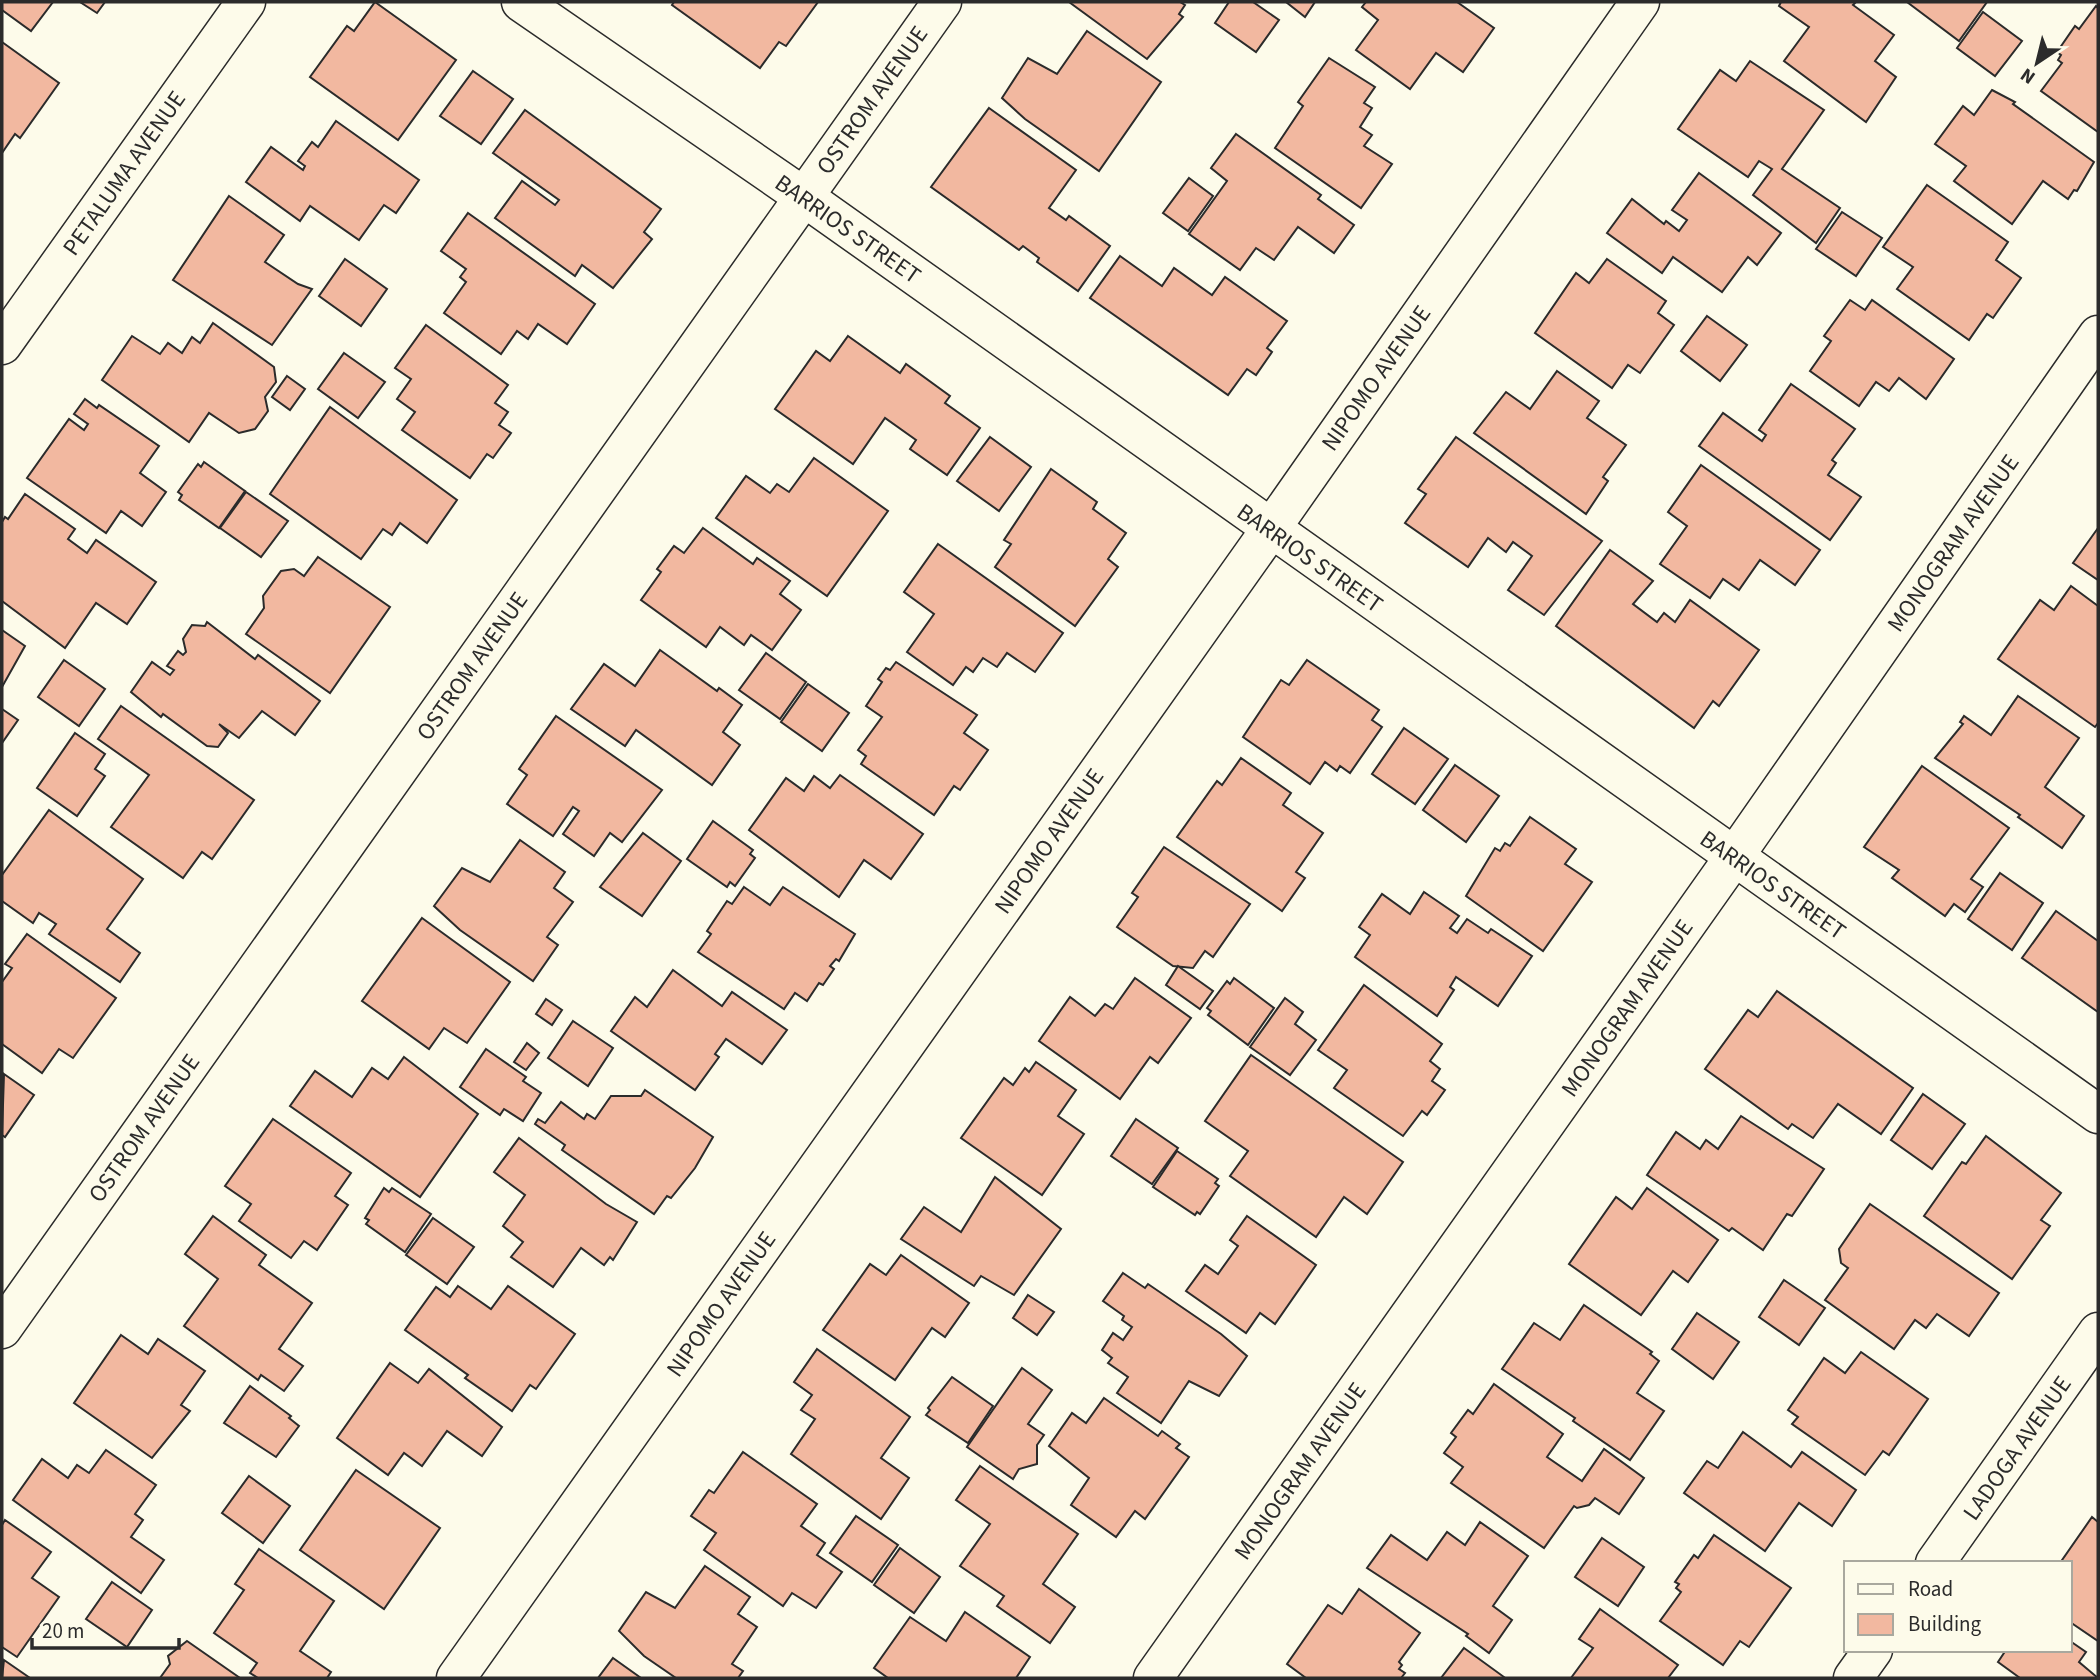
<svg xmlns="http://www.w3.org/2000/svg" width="2100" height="1680" font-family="'Source Sans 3',sans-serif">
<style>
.building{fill:#f2b8a0;stroke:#2b2b2b;stroke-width:2}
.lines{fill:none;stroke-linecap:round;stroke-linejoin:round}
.minor-casing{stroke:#2b2b2b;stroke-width:41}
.minor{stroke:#fdfbea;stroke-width:38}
.labels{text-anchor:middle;stroke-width:5;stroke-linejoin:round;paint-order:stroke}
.street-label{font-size:24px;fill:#2b2b2b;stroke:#fdfbea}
</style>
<rect width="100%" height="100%" fill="#fdfbea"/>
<!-- building -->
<g class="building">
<path d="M2,2H53L31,31L2,10Z"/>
<path d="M80,2H105L97,13Z"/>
<path d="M375,2L456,60L398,140L310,77L347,26L354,31Z"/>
<path d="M674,2H818L786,46L779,42L760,68L672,5Z"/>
<path d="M1069,2H1180L1185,5L1179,14L1183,17L1147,59Z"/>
<path d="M1229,2H1253L1279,20L1256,52L1215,23Z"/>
<path d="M1286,2H1315L1305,17Z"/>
<path d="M1366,2H1457L1494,28L1463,72L1436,53L1410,89L1356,50L1378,20L1362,7Z"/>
<path d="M1781,2H1856L1853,5L1894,35L1875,61L1896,77L1866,122L1784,61L1809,27L1779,6Z"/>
<path d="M1907,2H1987L1959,41Z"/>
<path d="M2096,6L2098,8V132L2041,91L2062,63L2058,60L2061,55L2057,52L2075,26L2079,29Z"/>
<path d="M1983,12L2022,41L1995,76L1957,48Z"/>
<path d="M1087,31L1161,82L1099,171L1025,119L1002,98L1028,58L1057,74Z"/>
<path d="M2,42L59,83L20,138L15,134L2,153Z"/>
<path d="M1329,58L1375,87L1364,103L1372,108L1360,127L1372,135L1364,146L1392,164L1361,208L1275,148L1303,106L1298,102Z"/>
<path d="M1750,61L1824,110L1782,169L1840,208L1816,243L1753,195L1772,169L1759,161L1748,177L1678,129L1720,70L1736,81Z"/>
<path d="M473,71L513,99L481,144L440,116Z"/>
<path d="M1992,90L2015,102L2013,104L2094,162L2077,191L2074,190L2068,199L2043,181L2012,224L1954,181L1966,166L1935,144L1963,106L1974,115Z"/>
<path d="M989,108L1076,170L1049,208L1066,220L1069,216L1110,246L1078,291L1037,262L1039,258L1023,246L1019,250L931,187Z"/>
<path d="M525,110L661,209L644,232L652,239L613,288L582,265L575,276L495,218L522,181L555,205L559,200L493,153Z"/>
<path d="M336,121L419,180L396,213L384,205L359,240L310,206L300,221L246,182L271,147L303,170L305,166L298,161L312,142L318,147Z"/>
<path d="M1236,134L1321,195L1318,199L1354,225L1334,253L1298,227L1274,260L1256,248L1240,270L1189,234L1227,181L1211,168Z"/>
<path d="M1699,173L1781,233L1757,265L1748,257L1722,292L1673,257L1662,273L1607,233L1632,199L1664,224L1666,221L1679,231L1687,220L1672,210Z"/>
<path d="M1189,178L1213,196L1188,231L1163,213Z"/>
<path d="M1927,185L2008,242L1996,260L2021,278L1993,318L1987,314L1969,340L1897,289L1913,267L1883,247Z"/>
<path d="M229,196L284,235L265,262L298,284L312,289L272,345L173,280Z"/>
<path d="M1842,212L1882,238L1856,276L1816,249Z"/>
<path d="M468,213L595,304L567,344L538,324L528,339L517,331L501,354L444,313L466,282L460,277L466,269L441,251Z"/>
<path d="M1120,256L1162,286L1174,268L1212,295L1225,277L1287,321L1267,348L1272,352L1256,375L1247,369L1228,395L1090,298Z"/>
<path d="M345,259L387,289L361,326L319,296Z"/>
<path d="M1607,259L1666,301L1658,313L1674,325L1640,373L1628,365L1612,388L1535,333L1576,273L1589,283Z"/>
<path d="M1850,300L1865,310L1872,300L1954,359L1926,399L1899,378L1889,391L1876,382L1859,406L1810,371L1831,341L1824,336Z"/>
<path d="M1707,316L1747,345L1720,381L1681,351Z"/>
<path d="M213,323L274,367L276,382L265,397L268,411L255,429L239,433L209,413L189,442L102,380L132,336L160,354L168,343L182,353L192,337L200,343Z"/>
<path d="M426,325L508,385L495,403L508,412L499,425L511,433L493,458L487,454L470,478L402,430L415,412L397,399L411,379L395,368Z"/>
<path d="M848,336L900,373L906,364L950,396L945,403L980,428L947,475L910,449L916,440L885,418L853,464L775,409L816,351L830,361Z"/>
<path d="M344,353L385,382L358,418L318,389Z"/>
<path d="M1557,371L1599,401L1587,418L1626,445L1603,477L1608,481L1586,514L1474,433L1506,392L1530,409Z"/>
<path d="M287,376L305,389L290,410L272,397Z"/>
<path d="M1791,384L1855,429L1832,460L1836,463L1828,475L1861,497L1830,540L1699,446L1723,413L1762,441L1766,435L1759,430Z"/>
<path d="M85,399L97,408L99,405L159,446L140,473L166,492L142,526L121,511L106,533L27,478L69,419L84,430L88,424L74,414Z"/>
<path d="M330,407L457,500L427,543L400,523L392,535L383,529L361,559L270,494Z"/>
<path d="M990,437L1031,467L999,511L957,481Z"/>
<path d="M1456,437L1602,541L1544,615L1508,590L1532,556L1513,542L1506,552L1488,538L1468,567L1405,523L1426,494L1418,489Z"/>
<path d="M814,458L888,511L827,596L716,518L746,476L770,493L777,484L789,492Z"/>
<path d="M204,462L245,491L219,528L179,500L182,495L178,492L198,464L201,467Z"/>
<path d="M1701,465L1820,550L1795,585L1760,560L1739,590L1723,579L1710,598L1660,564L1687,526L1668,512Z"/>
<path d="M1051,469L1097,502L1093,509L1126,533L1108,559L1118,567L1075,626L995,567L1011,544L1004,540Z"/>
<path d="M246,492L288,521L261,557L220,528Z"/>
<path d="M25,494L75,529L68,539L87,553L96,540L156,582L127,624L96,603L65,648L2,601V522L5,517L8,519Z"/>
<path d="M703,528L753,564L757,558L790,581L780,594L801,610L772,650L751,635L744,645L720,627L706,647L641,600L661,572L657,569L674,546L684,553Z"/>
<path d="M2098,528V580L2073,563Z"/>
<path d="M938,544L1063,633L1035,672L1007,653L997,667L983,658L973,672L966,667L953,685L907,652L934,614L904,592Z"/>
<path d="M1610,550L1653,581L1633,604L1657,622L1664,613L1675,622L1690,600L1759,650L1719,706L1713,701L1694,728L1556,626Z"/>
<path d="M318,557L390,607L330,693L246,634L264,608L263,596L281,571L294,569L304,576Z"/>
<path d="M2071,586L2098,606V723L2095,727L1998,659L2040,600L2054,610Z"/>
<path d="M207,622L255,659L258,655L320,701L295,735L262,711L239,738L219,724L228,733L218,747L207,746L163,714L161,717L131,692L152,662L170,675L174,670L167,666L178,651L183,655L186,652L183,639L192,625L205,626Z"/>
<path d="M2,630L25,646L2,687Z"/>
<path d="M660,650L717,691L719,688L742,705L723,732L740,745L712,785L636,730L625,746L571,709L604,664L635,686Z"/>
<path d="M766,653L806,682L780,719L739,690Z"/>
<path d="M64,660L105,689L79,726L38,697Z"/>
<path d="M1307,660L1379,710L1372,720L1382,727L1350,773L1340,766L1337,771L1325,762L1310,784L1243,737L1281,680L1289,685Z"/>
<path d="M896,662L977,715L964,733L988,750L960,790L954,786L934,815L861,764L866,756L858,750L882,717L866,706L882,682L878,679L886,668L890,670Z"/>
<path d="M808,684L849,713L822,751L781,722Z"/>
<path d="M2018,696L2079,738L2045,787L2084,816L2062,848L2018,817L2020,815L1935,758L1963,724L1960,722L1964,716L1991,735Z"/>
<path d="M121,706L254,800L212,859L202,852L183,878L111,827L149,775L98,739Z"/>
<path d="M2,709L18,720L2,743Z"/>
<path d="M556,716L662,790L622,842L610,833L594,856L563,834L579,811L573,807L553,836L507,804L527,775L519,769Z"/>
<path d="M1404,728L1448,759L1415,804L1372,774Z"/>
<path d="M75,733L105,754L95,769L105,776L77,816L37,788Z"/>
<path d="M1241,758L1291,793L1283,805L1323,833L1296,872L1305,878L1282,911L1177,837L1217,781L1222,785Z"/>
<path d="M1455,765L1499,796L1466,842L1423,810Z"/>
<path d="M1922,766L2009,828L1971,879L1983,887L1965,912L1954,904L1945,916L1892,878L1899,870L1864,847Z"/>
<path d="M840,775L923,834L891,879L864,860L839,897L749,830L786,778L804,791L814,776L830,788Z"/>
<path d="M49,810L143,879L107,929L140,953L120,982L49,934L56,924L39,913L33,923L2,901V875Z"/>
<path d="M1530,817L1576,849L1565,864L1592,882L1543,951L1466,896L1495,848L1500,851L1505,843L1510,846Z"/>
<path d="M713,821L753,850L750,854L755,858L735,886L730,882L727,887L687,859Z"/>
<path d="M643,833L681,861L642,916L600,887Z"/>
<path d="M520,840L565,872L554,888L573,902L547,937L558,945L533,981L460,930L434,906L462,868L490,882Z"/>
<path d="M1164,847L1250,904L1213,957L1205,951L1193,968L1173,966L1117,927L1138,897L1132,893Z"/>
<path d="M2000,873L2043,903L2012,950L1968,919Z"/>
<path d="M744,887L770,905L783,887L855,934L839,961L836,959L830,966L834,969L823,985L819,983L807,1001L795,993L784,1009L698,952L711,934L707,931L727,901L732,904Z"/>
<path d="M1424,892L1459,916L1450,928L1457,933L1467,919L1488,933L1491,929L1532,956L1498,1006L1456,977L1450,987L1454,990L1437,1016L1355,957L1370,935L1359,927L1382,894L1410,914Z"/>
<path d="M2056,911L2098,941V1012L2022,958Z"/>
<path d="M422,918L510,982L467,1043L444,1028L429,1049L362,1001Z"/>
<path d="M27,934L116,998L73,1058L59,1049L42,1073L2,1044V982L12,968L5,964Z"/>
<path d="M1178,966L1213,991L1200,1009L1166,985Z"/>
<path d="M673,970L722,1006L732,992L787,1030L762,1064L726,1039L715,1054L719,1057L695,1090L611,1031L635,997L647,1007Z"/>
<path d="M1135,978L1191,1018L1158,1063L1150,1057L1120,1099L1039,1041L1070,997L1095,1016L1105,1004L1113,1009Z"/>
<path d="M1234,978L1274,1008L1248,1045L1208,1015L1211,1011L1207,1008L1227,981L1230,984Z"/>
<path d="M1364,985L1442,1044L1430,1061L1440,1069L1432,1081L1445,1090L1427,1115L1422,1111L1403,1136L1334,1088L1347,1070L1318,1050Z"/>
<path d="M1777,991L1913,1088L1881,1134L1838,1104L1813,1138L1792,1124L1788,1129L1705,1069L1748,1010L1758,1017Z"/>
<path d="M1285,998L1303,1012L1295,1024L1316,1040L1290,1075L1250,1047Z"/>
<path d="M546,999L562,1010L552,1025L536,1014Z"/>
<path d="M573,1021L613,1048L588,1086L548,1058Z"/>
<path d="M527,1043L539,1053L526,1070L514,1062Z"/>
<path d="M486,1049L526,1077L523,1081L541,1093L523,1121L504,1109L500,1115L460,1087Z"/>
<path d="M1251,1055L1403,1162L1367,1214L1344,1197L1316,1237L1230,1176L1248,1151L1205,1121Z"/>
<path d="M404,1057L478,1114L420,1197L290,1106L315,1071L352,1097L372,1068L388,1079Z"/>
<path d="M1036,1062L1076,1090L1058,1116L1084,1134L1042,1195L961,1138L1004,1078L1013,1085L1025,1068L1029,1072Z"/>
<path d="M4,1074L34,1095L5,1137L2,1135Z"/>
<path d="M645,1090L713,1137L695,1168L671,1198L667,1196L654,1214L562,1150L565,1145L535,1124L538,1119L545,1123L561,1102L584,1119L587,1114L595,1119L611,1096H641Z"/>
<path d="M1923,1094L1965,1124L1932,1169L1891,1140Z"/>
<path d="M1741,1116L1824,1169L1792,1216L1787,1214L1763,1250L1732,1228L1729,1231L1647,1175L1676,1132L1700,1149L1706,1140L1718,1149Z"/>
<path d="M273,1119L351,1173L335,1196L348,1205L317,1250L304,1241L291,1258L239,1221L251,1204L225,1186Z"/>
<path d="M1136,1119L1178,1148L1152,1184L1111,1156Z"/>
<path d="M1986,1136L2061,1193L2041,1220L2050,1226L2012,1279L1924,1216L1962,1162L1966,1164Z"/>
<path d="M519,1138L606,1204L637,1222L613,1260L610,1257L604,1265L581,1248L553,1287L511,1257L523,1242L503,1226L525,1195L494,1172Z"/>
<path d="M1177,1151L1218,1179L1215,1183L1219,1186L1200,1214L1197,1212L1195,1215L1153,1187Z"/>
<path d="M995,1177L1061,1229L1014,1295L981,1276L974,1286L901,1239L924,1207L961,1232Z"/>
<path d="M384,1188L389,1192L392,1188L431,1214L405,1252L366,1224L369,1220L365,1218Z"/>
<path d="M1647,1188L1718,1240L1688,1282L1673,1271L1641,1315L1569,1264L1616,1197L1632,1209Z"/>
<path d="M1870,1204L1999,1293L1969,1336L1937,1314L1926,1328L1915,1320L1894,1349L1825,1300L1848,1268L1841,1263L1839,1249Z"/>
<path d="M213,1216L266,1255L259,1265L312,1303L279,1349L303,1366L284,1391L261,1375L258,1380L184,1326L218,1279L185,1254Z"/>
<path d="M1247,1216L1316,1265L1275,1324L1260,1313L1246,1333L1186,1291L1205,1265L1218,1274L1238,1246L1230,1240Z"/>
<path d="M433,1218L474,1247L447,1284L406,1255Z"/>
<path d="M901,1255L969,1303L945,1337L932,1328L895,1380L823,1330L870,1264L886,1275Z"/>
<path d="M1123,1273L1145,1288L1148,1284L1221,1334L1247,1356L1219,1396L1189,1381L1161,1423L1117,1393L1128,1377L1108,1363L1112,1358L1102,1350L1113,1333L1123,1340L1132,1327L1122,1320L1124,1316L1103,1301Z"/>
<path d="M1784,1280L1825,1308L1799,1345L1759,1317Z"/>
<path d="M458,1286L491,1309L508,1286L575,1334L536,1389L530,1385L512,1411L465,1378L468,1375L405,1330L436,1287L450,1297Z"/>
<path d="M1028,1295L1054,1312L1037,1335L1013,1318Z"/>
<path d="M1584,1305L1652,1352L1650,1354L1659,1361L1637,1393L1664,1411L1630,1460L1573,1421L1575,1418L1502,1369L1534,1323L1560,1340Z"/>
<path d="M1697,1313L1739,1342L1713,1379L1672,1349Z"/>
<path d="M121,1335L148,1354L158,1339L205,1371L181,1405L190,1411L152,1458L74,1403Z"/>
<path d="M817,1349L910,1417L881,1458L909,1478L881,1519L791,1454L815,1419L801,1410L812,1395L794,1382Z"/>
<path d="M1861,1352L1928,1399L1889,1455L1883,1451L1865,1475L1792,1424L1798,1417L1788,1410L1824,1358L1845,1373Z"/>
<path d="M390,1363L418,1383L429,1369L502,1427L482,1456L447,1431L422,1466L404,1453L388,1475L337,1438Z"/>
<path d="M1022,1368L1052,1390L1028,1424L1044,1435L1037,1445V1464L1019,1469L1013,1479L967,1447Z"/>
<path d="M952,1377L993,1406L968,1443L926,1415L930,1410L928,1408Z"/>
<path d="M1494,1384L1563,1434L1547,1457L1582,1481L1604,1449L1644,1478L1619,1514L1595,1498L1589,1505L1577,1508L1574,1506L1544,1548L1451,1483L1463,1467L1444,1453L1456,1437L1451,1433L1468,1410L1473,1414Z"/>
<path d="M250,1386L291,1416L289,1418L299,1426L276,1457L224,1423Z"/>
<path d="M1104,1398L1158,1436L1162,1431L1180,1444L1176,1448L1189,1457L1145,1519L1135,1511L1116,1537L1071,1505L1089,1478L1049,1446L1072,1413L1086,1423Z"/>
<path d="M1743,1432L1791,1467L1802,1452L1856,1490L1832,1526L1799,1503L1765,1551L1684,1493L1707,1461L1718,1468Z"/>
<path d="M106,1450L156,1485L135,1514L143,1520L131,1537L164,1560L141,1593L13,1500L42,1459L68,1478L77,1465L89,1473Z"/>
<path d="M743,1452L817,1504L801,1526L825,1543L817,1555L842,1572L816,1608L792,1593L783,1606L704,1550L716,1533L691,1516L709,1490L714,1493Z"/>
<path d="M980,1466L1078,1534L1043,1584L1075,1607L1050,1643L997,1606L1004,1596L960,1566L990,1524L956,1500Z"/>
<path d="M356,1470L440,1528L384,1609L300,1550Z"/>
<path d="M249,1476L290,1506L263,1543L222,1513Z"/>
<path d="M856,1516L898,1545L872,1582L830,1553Z"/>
<path d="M2092,1517L2098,1522V1641L2070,1622V1563H2060Z"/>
<path d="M5,1520L51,1552L32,1578L59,1597L17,1657L2,1647V1525Z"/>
<path d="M1480,1522L1528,1556L1493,1606L1512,1620L1489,1653L1466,1636L1468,1634L1367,1568L1391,1535L1427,1560L1447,1532L1465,1545Z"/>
<path d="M1714,1535L1791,1588L1749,1647L1740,1641L1723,1665L1660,1621L1681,1592L1676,1588L1679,1584L1675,1582L1694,1555L1698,1558Z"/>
<path d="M1602,1538L1644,1567L1618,1606L1575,1577Z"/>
<path d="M900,1548L940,1577L914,1613L874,1585Z"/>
<path d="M259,1549L334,1601L300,1651L331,1672L327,1678H258L250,1673L257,1663L214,1633L244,1590L235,1584Z"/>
<path d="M705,1566L750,1597L738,1614L757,1627L732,1664L743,1671L738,1678H676L644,1656L619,1631L646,1592L675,1608Z"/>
<path d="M112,1582L152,1610L127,1647L86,1619Z"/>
<path d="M1359,1589L1420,1633L1399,1662L1402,1665L1399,1669L1405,1673L1401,1678H1306L1287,1664L1328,1605L1342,1614Z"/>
<path d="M1600,1609L1678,1665L1668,1678H1571L1593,1648L1579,1639Z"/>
<path d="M965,1612L1030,1657L1016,1678H888L874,1668L910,1617L946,1641Z"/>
<path d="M187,1641L240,1678H160L170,1664L168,1656Z"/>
<path d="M2070,1641L2086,1652L2079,1662L2098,1678H2020L1998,1662L2006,1650H2070Z"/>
<path d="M1464,1648L1504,1677L1503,1678H1441Z"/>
<path d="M613,1658L641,1678H598Z"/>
<path d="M4,1660L30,1678H2Z"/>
</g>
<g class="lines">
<!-- minor casing -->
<g class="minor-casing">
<g id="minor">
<path d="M521,2L804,197L2098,1114"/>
<path d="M2,345L246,2"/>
<path d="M2,1329L942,2"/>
<path d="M1935,1563L2098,1332"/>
<path d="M456,1678L1270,530L1640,2"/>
<path d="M1153,1678L1734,857L2098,335"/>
<path d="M1853,1678L1873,1650"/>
</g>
</g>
<!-- minor -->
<use href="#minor" class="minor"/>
</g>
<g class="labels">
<!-- street labels -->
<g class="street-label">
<text transform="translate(872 100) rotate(-55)" y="8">OSTROM AVENUE</text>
<text transform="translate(124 173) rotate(-55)" y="8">PETALUMA AVENUE</text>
<text transform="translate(848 229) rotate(35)" y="8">BARRIOS STREET</text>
<text transform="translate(1376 378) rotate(-55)" y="8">NIPOMO AVENUE</text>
<text transform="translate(1953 543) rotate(-55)" y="8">MONOGRAM AVENUE</text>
<text transform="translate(1310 558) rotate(35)" y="8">BARRIOS STREET</text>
<text transform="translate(472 666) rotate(-55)" y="8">OSTROM AVENUE</text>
<text transform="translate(1049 841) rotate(-55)" y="8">NIPOMO AVENUE</text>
<text transform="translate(1773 885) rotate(35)" y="8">BARRIOS STREET</text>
<text transform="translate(1627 1008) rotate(-55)" y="8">MONOGRAM AVENUE</text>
<text transform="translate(144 1128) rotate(-55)" y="8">OSTROM AVENUE</text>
<text transform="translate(721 1304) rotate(-55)" y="8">NIPOMO AVENUE</text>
<text transform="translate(2017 1448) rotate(-55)" y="8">LADOGA AVENUE</text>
<text transform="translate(1300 1471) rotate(-55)" y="8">MONOGRAM AVENUE</text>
</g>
</g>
<!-- border -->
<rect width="2100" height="1680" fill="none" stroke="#2b2b2b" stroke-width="7"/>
<!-- legend -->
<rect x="1844" y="1561" width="228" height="91" fill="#fdfbea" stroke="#a9a89e" stroke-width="2"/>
<rect x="1858" y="1584" width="35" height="10" fill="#fdfbea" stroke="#a9a89e" stroke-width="2"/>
<text x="1908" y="1596" font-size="21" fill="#2b2b2b">Road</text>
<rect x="1858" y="1614" width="35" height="21" fill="#f2b8a0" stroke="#a9a89e" stroke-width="2"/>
<text x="1908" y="1631" font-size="21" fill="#2b2b2b">Building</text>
<!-- north arrow -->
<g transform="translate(2037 63) rotate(215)" stroke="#fdfbea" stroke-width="5" paint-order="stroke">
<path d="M0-5L12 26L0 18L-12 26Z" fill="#2b2b2b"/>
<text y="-10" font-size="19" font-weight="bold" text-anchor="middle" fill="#2b2b2b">N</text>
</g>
<!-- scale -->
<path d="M32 1638v10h147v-10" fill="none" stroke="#2b2b2b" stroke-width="3.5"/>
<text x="42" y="1638" font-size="21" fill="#2b2b2b" stroke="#fdfbea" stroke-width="5" paint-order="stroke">20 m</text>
</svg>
